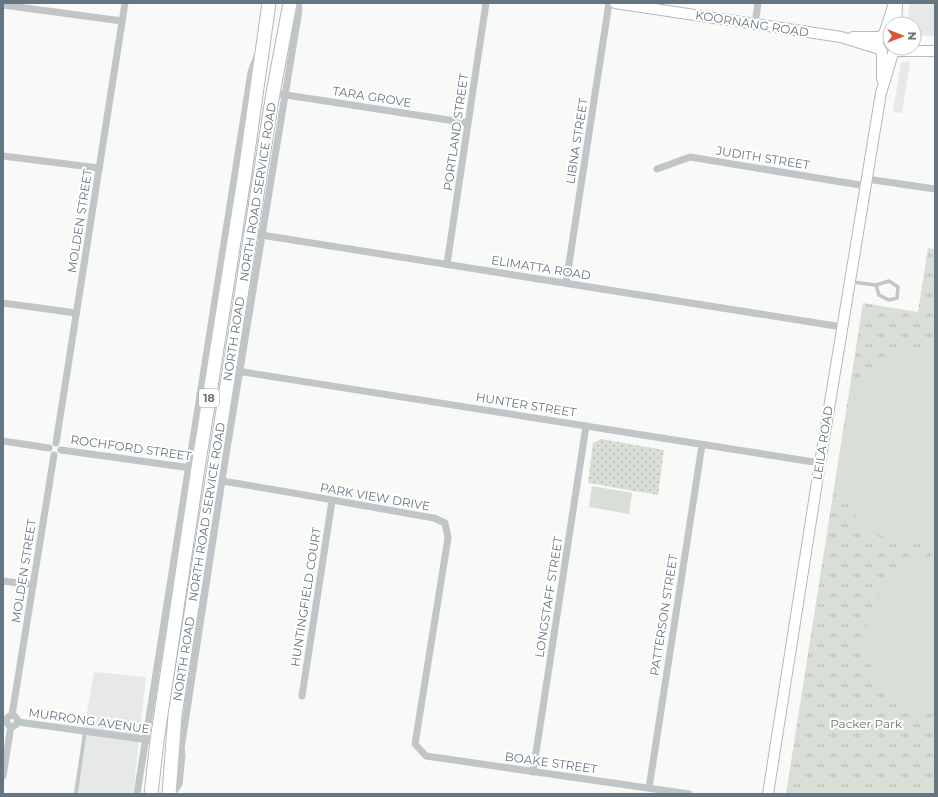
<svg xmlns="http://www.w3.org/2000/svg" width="938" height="797" font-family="Montserrat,sans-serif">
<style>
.built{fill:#e7e8e8}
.grass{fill:url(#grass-dots)}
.park{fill:url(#park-tufts)}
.pitch{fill:#d9ded6}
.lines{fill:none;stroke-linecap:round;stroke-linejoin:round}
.secondary-casing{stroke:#b3b9bd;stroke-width:12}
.highway-casing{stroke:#b4b8bb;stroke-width:15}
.lane{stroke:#c0c5c8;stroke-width:3.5}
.street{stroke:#c0c5c8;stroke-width:7}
.secondary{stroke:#fff;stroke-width:10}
.highway{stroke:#fff;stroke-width:13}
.labels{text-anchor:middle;stroke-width:4;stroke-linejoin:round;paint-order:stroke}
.shield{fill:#fff;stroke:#949fa6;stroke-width:1}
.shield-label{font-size:11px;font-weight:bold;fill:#667680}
.street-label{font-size:12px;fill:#667680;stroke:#fff}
.park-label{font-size:12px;fill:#697965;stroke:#fff}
</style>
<defs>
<pattern id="grass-dots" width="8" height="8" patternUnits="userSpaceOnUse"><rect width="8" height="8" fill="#d9ded6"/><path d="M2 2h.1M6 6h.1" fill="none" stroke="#b4b9b3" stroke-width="1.8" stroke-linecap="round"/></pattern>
<pattern id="park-tufts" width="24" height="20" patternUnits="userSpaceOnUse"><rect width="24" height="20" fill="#d9ded6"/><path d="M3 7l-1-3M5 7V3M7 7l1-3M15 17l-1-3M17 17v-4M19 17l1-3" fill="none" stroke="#b4b9b3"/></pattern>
</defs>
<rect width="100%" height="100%" fill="#f9f9f7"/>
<!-- built -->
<g class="built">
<path d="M910,3H935V37L914,34V24H907Z"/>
<path d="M904,61L910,62L902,113L893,112L901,63Z"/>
<path d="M94,672L146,677L133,794H73Z"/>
</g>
<!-- grass -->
<path class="grass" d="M601,439L664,450L658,495L588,483L593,443Z"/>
<!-- park -->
<path class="park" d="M928,248L935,249V794H786L863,303L918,312Z"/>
<!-- pitch -->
<g class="pitch">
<path d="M930,350L935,351V540C924,541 912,543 901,542C868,537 840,506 838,473C838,460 842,446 844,433C849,403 858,373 888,357C901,350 915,350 930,350Z"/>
<path d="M592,486L632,493L629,514L589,507Z"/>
<path d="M935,555V715C914,712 894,700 881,683C844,631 878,571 935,555Z"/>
</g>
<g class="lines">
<!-- secondary casing -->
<g class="secondary-casing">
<g id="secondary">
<path d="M615,3L841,37L879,49"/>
<path d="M896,24L897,5"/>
<path d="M884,34L894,3"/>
<path d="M853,37H880"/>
<path d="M895,51H935"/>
<path d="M882,52L878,45C878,38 882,33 890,34"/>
<path d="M882,79V52"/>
<path d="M768,794L820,463L881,93L893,53"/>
</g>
</g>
<!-- highway casing -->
<g class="highway-casing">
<g id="highway">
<path d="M151,794L157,741L198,468L246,166L269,3"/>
<path d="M169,794L175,715L273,93L290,3"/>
</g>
</g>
<!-- lane -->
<g class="lane">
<path d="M852,282L876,285L879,295L889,300L897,298L898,287L889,281L876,285"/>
<path d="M76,794L85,731"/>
</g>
<!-- street -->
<g class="street">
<path d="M3,5L122,21"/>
<path d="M755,24L758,3"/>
<path d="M280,94L468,123"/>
<path d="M3,156L99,168"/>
<path d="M657,169L690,157L866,186"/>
<path d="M867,179L935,189"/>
<path d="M236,231L842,327"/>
<path d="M447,264L486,3"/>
<path d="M566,283L609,3"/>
<path d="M3,303L76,313"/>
<path d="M237,371L820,463"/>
<path d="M3,441L49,448"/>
<path d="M56,443L125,3"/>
<path d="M61,450L191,468"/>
<path d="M222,481C293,492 363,506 434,518L445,523L448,538L415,744L426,756L689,794"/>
<path d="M3,581L33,585"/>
<path d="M302,696L332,501"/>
<path d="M12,715L54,455"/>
<circle cx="12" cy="721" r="5.5"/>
<path d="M18,722L157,741"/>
<path d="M173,758L181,749L225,461L299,10L298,3"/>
<path d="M533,772L586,426"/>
<path d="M3,776L11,726"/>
<path d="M649,788L702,445"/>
<path d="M137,794L251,72L257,56"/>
<path d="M172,794L179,784L182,755L181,749"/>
</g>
<!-- secondary -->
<use href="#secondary" class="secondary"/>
<!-- highway -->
<use href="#highway" class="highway"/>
</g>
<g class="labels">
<!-- shield labels -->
<rect class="shield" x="199" y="389" width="20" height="18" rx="3"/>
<g class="shield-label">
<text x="209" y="402">18</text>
</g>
<!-- street labels -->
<g class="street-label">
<text transform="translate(752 24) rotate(9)" y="4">KOORNANG ROAD</text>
<text transform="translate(372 97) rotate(9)" y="4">TARA GROVE</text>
<text transform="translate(456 132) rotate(-82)" y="4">PORTLAND STREET</text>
<text transform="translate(577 141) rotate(-81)" y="4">LIBNA STREET</text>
<text transform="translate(763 158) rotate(9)" y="4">JUDITH STREET</text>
<text transform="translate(258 192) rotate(-81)" y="4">NORTH ROAD SERVICE ROAD</text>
<text transform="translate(80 221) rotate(-81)" y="4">MOLDEN STREET</text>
<text transform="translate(541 268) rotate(9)" y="4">ELIMATTA ROAD</text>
<text transform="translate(234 339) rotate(-81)" y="4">NORTH ROAD</text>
<text transform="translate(526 405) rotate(9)" y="4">HUNTER STREET</text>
<text transform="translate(823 443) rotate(-81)" y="4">LEILA ROAD</text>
<text transform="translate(131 448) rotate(8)" y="4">ROCHFORD STREET</text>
<text transform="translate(375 497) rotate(10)" y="4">PARK VIEW DRIVE</text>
<text transform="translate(207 512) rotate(-81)" y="4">NORTH ROAD SERVICE ROAD</text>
<text transform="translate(24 571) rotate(-81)" y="4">MOLDEN STREET</text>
<text transform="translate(306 597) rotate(-81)" y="4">HUNTINGFIELD COURT</text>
<text transform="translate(549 597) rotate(-81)" y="4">LONGSTAFF STREET</text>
<text transform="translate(664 615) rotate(-81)" y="4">PATTERSON STREET</text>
<text transform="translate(184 659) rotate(-81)" y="4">NORTH ROAD</text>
<text transform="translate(89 721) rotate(8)" y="4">MURRONG AVENUE</text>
<text transform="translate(551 763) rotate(8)" y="4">BOAKE STREET</text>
</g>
<!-- park labels -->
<g class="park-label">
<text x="866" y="728">Packer Park</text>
</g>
</g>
<!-- border -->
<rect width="938" height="797" fill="none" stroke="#667680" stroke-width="8"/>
<!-- north arrow -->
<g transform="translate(902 36) rotate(90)"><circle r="19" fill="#ffffff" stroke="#c2c8cc"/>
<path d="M0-3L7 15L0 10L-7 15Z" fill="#d95637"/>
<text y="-6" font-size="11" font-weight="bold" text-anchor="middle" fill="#667680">N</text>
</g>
</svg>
